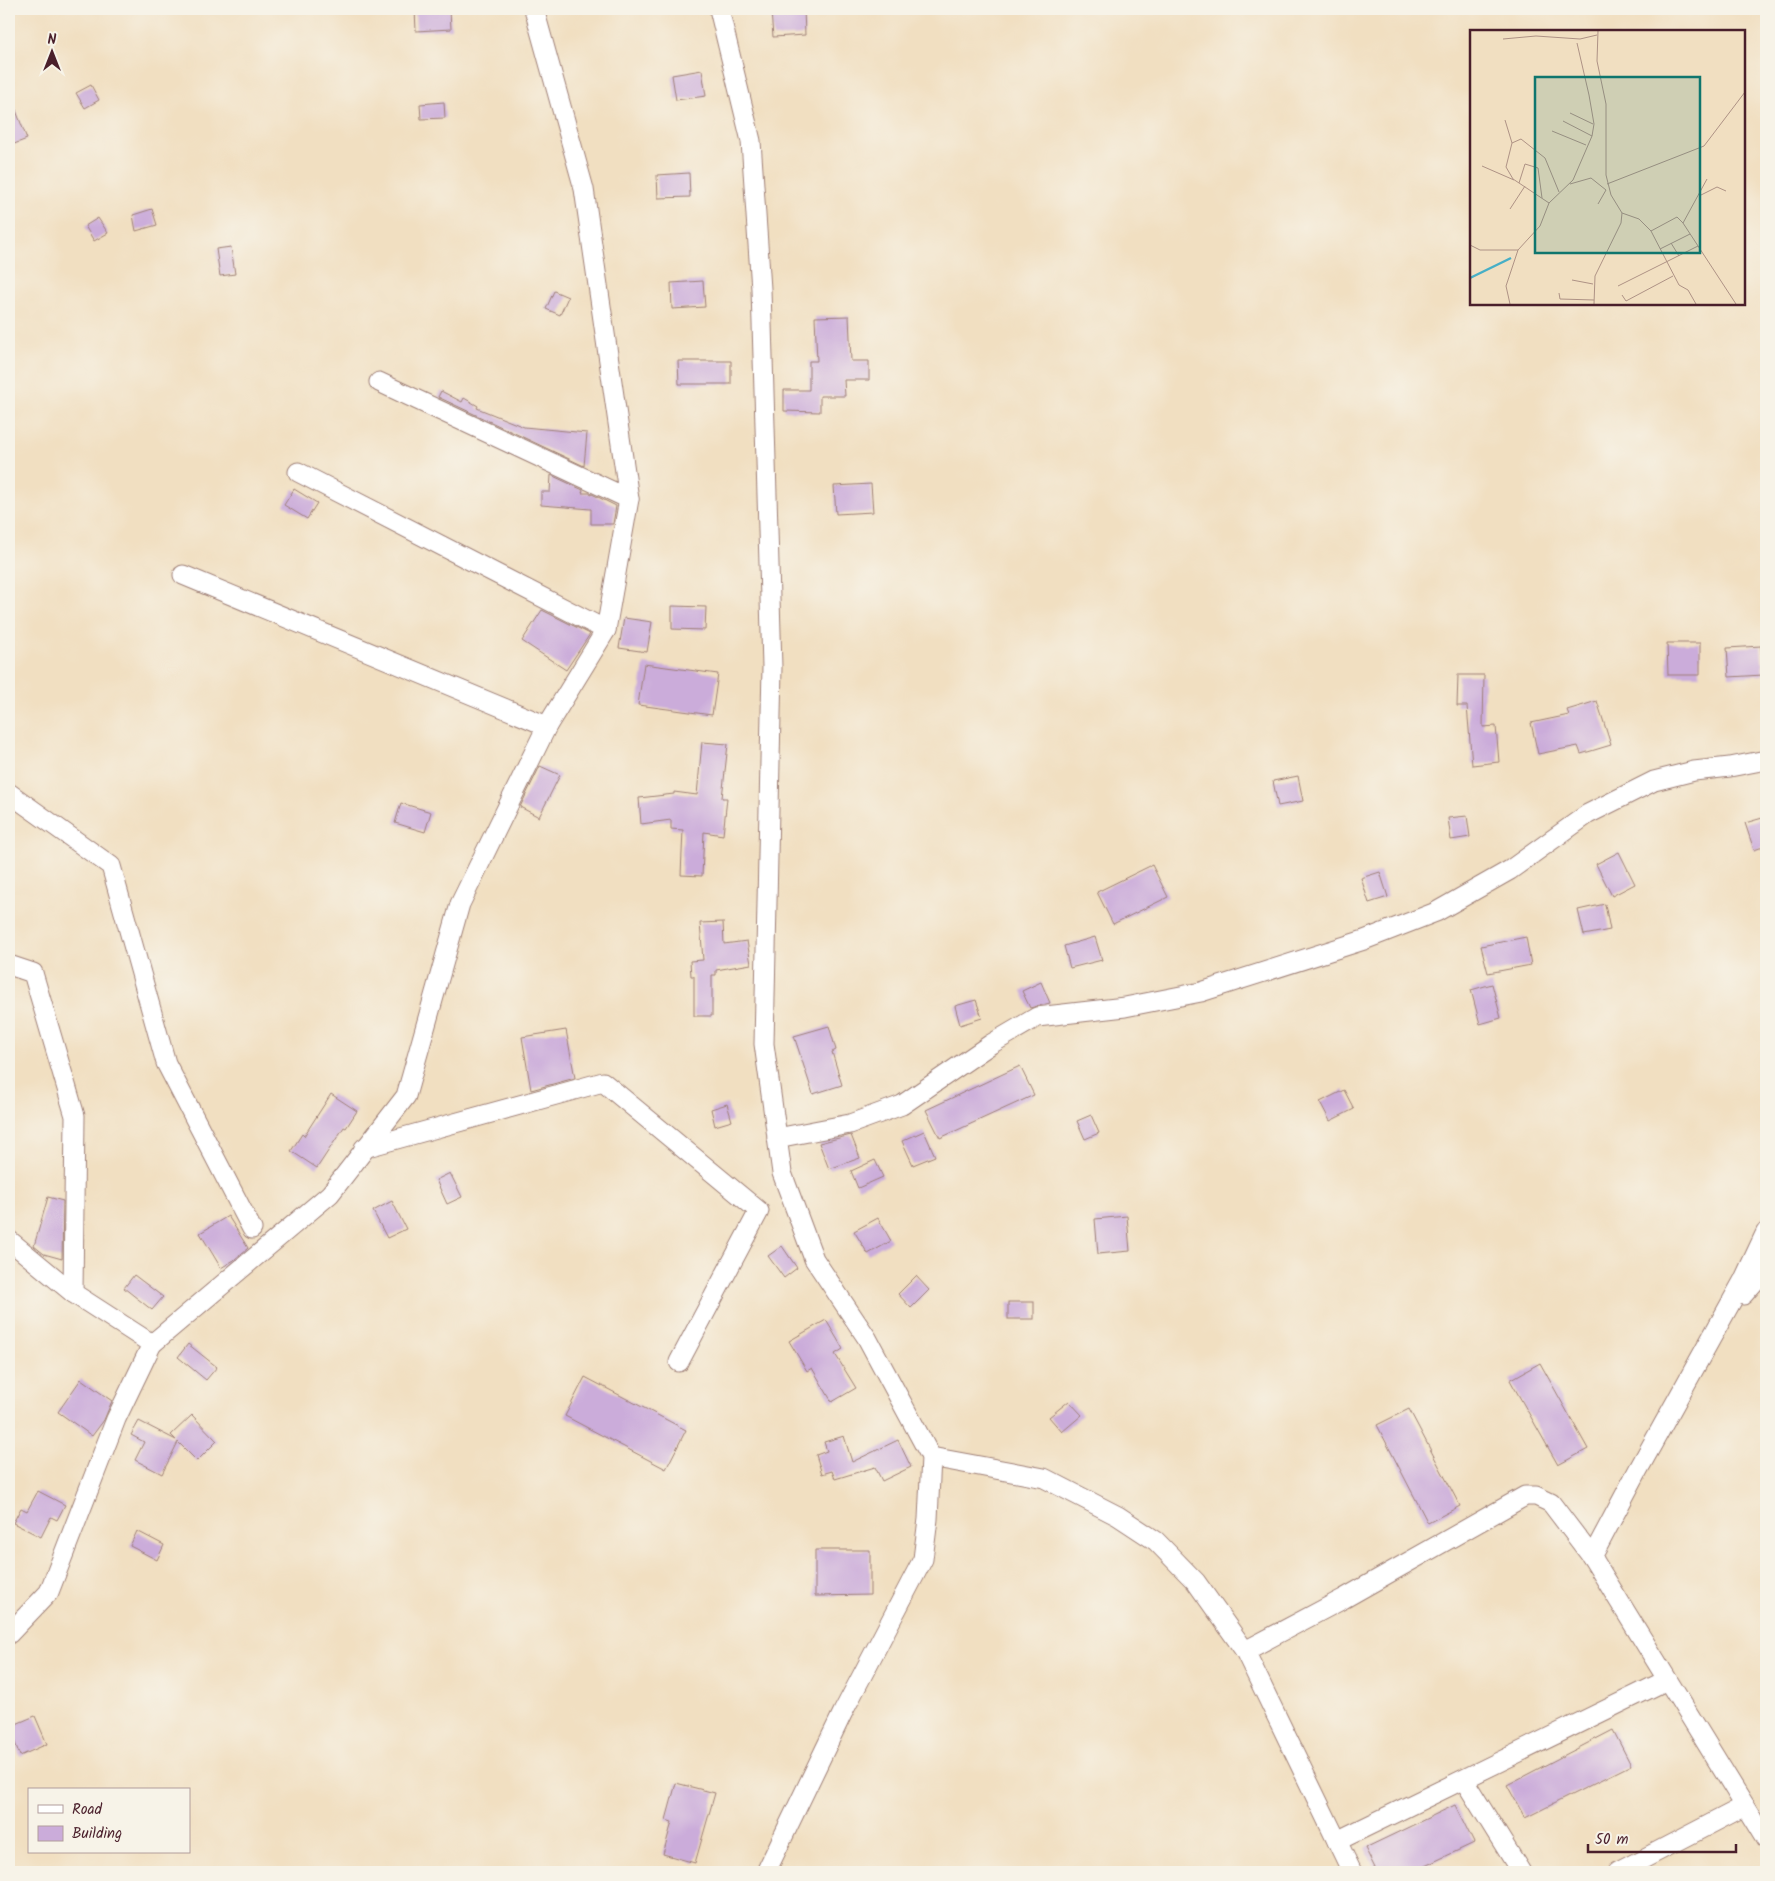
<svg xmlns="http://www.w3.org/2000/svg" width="1775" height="1881" font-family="Kalam,sans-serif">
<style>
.building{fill:#cbacda}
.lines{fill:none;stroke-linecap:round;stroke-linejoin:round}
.street-casing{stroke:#9e7f76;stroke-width:21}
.street{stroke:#fff;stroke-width:19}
.inset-river{fill:none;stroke:#47afc6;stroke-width:2.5}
.inset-road{fill:none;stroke:#ae9285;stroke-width:1}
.view{fill:#0f766e;fill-opacity:0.15;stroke:#0f766e;stroke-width:2.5}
.inset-edge{fill:none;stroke:#4a1f2b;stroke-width:2.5}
</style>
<rect width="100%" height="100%" fill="#f7f3e8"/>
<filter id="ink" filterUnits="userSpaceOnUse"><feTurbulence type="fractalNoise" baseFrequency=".02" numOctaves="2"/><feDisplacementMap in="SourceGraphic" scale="10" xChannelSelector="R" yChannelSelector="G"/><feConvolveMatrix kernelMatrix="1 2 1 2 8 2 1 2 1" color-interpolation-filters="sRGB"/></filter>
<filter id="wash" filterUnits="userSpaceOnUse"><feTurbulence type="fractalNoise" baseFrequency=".0096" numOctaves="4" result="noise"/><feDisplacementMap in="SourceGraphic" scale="20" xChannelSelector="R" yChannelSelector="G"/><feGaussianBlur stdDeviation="1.12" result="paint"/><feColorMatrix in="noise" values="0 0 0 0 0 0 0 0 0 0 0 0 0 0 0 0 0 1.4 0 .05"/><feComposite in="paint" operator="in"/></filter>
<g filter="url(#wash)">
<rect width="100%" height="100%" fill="#f1dfc1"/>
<g id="blocks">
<!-- building -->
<g class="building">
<path d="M415,9H450L451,29L416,31Z"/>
<path d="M804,9L805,35L773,37L771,11Z"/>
<path d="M702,70L706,96L676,100L672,75Z"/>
<path d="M91,85L99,100L85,108L76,93Z"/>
<path d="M9,95H10L27,139L9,146Z"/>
<path d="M444,102L445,118L421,119L420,104Z"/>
<path d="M689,173L690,197L658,198L657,175Z"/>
<path d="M152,209L157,225L136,231L133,215Z"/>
<path d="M98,218L108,233L94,241L85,226Z"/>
<path d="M231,247L235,274L220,276L216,249Z"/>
<path d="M703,281L705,307L672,309L671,283Z"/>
<path d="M554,291L568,297L560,315L546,309Z"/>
<path d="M849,316L851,361H869V380H844L845,396H820V412L784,411V390H809V361H817L815,317Z"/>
<path d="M678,361H731V384H679Z"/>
<path d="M441,391L462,402L464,398L478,406L477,408L524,427L587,433L584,466L438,397Z"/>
<path d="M551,475L583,490L582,493H590L616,506L613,524H591V509L541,505V492H550Z"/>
<path d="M871,484L873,512L836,514L834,486Z"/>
<path d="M294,489L317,503L307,519L284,505Z"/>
<path d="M672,606L706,607L705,630L672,629Z"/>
<path d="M542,610L590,634L566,670L522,641Z"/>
<path d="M624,618L652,622L647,652L619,648Z"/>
<path d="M1667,643H1700V675H1668Z"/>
<path d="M1761,646L1763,675L1729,677L1727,648Z"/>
<path d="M644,664L718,674L712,715L638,705Z"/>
<path d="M1458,675H1484L1483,727L1496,726L1499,762L1472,765L1467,706H1457Z"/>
<path d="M1597,701L1611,745L1581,754L1578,746L1538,754L1531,723L1569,715L1567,710Z"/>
<path d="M702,742L728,744L722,798H727L723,835L704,832L702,876L681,875L683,830L671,829V820L641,824L639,798L674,794V792L697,795Z"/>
<path d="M540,766L560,775L539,817L520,807Z"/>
<path d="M1298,776L1303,801L1278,806L1273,781Z"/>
<path d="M401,803L431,812L425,832L395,823Z"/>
<path d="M1467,816L1470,837L1451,840L1448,818Z"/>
<path d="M1766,817V846L1754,850L1745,823Z"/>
<path d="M1619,852L1635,884L1612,896L1596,864Z"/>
<path d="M1152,865L1168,897L1113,924L1097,892Z"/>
<path d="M1380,872L1388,897L1369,903L1361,878Z"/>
<path d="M1605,904L1610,930L1584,935L1578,910Z"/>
<path d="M723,922L724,944L747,941L751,964L716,970V975H712V1016H694V976H691L690,961L703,960L700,923Z"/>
<path d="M1095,937L1102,960L1070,968L1064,946Z"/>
<path d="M1526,937L1531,965L1488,973L1481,946Z"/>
<path d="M1041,982L1050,1003L1030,1008L1022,991Z"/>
<path d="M1492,984L1501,1018L1480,1024L1471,990Z"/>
<path d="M976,1000L982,1018L960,1025L955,1006Z"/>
<path d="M829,1026L836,1050L832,1052L842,1085L813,1094L794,1036Z"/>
<path d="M566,1030L575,1078L531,1090L522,1037Z"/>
<path d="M1020,1066L1034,1095L940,1138L926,1110Z"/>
<path d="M1344,1090L1354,1109L1330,1121L1320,1102Z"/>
<path d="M331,1094L357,1111L346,1128L344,1127L317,1168L291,1151L302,1134L304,1136Z"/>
<path d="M727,1104L732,1121L715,1126L711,1109Z"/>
<path d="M1091,1115L1099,1133L1085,1139L1077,1121Z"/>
<path d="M924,1131L935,1156L913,1165L902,1141Z"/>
<path d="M851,1135L860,1158L829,1169L819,1143Z"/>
<path d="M875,1160L883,1177L858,1188L851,1171Z"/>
<path d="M450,1173L462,1197L447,1204L436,1180Z"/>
<path d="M48,1197L63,1201L62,1259L44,1254L34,1246Z"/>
<path d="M392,1201L406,1229L387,1238L373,1211Z"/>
<path d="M228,1216L248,1248L234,1260L221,1268L200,1233Z"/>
<path d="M1127,1216L1130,1251L1098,1254L1095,1219Z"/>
<path d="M878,1218L891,1241L868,1254L854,1231Z"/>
<path d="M782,1246L797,1268L784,1278L768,1256Z"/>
<path d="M134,1275L163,1297L152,1310L124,1288Z"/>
<path d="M916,1276L929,1290L911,1308L898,1294Z"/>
<rect x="1008" y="1302" width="26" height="17"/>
<path d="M826,1320L843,1349L835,1354L856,1388L832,1402L812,1368L807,1371L789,1341Z"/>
<path d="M188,1344L217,1367L206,1380L178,1357Z"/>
<path d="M1540,1363L1588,1449L1558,1465L1510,1380Z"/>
<path d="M585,1377L686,1430L666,1469L565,1416Z"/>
<path d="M81,1379L112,1401L104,1420L92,1436L58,1412Z"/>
<path d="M1069,1401L1082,1415L1062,1432L1049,1417Z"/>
<path d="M1409,1409L1460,1506L1428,1523L1377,1425Z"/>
<path d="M192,1415L217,1441L197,1461L178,1442L162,1474L135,1460L144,1442L131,1435L139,1421L176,1440L171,1435Z"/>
<path d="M844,1436L852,1462L898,1440L911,1467L882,1481L875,1467L835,1479L832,1471L822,1474L816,1455L827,1451L824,1442Z"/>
<path d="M38,1491L65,1505L57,1520L51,1517L41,1537L13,1523L21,1508L27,1511Z"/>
<path d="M137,1531L164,1545L157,1560L130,1546Z"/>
<path d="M815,1550H870V1595L815,1596Z"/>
<path d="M35,1716L47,1744L20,1756L9,1727Z"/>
<path d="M1613,1730L1631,1765L1525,1818L1507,1785Z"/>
<path d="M676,1783L715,1793L695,1863L663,1854L672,1822L666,1820Z"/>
<path d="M1455,1805L1474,1843L1412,1872H1377L1365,1848Z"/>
</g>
</g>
</g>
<g filter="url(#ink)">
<use href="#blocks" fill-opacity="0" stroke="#9e7f76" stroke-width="1"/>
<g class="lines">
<!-- street casing -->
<g class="street-casing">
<g id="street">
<path d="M719,9L751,141L761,289L772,667L764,1044L782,1173L814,1259L867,1338L931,1457L928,1519L923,1559L843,1712L766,1872"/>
<path d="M379,382L629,499"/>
<path d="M298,472L606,630"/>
<path d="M183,575L547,726"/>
<path d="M9,793L111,866L166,1063L252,1229"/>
<path d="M9,965L33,973L75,1116L73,1293"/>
<path d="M777,1138L850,1124L902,1105L991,1044L1037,1017L1125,1007L1201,992L1364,940L1436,912L1510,870L1588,814L1654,781L1694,771L1730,767L1766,760"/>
<path d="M364,1148L603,1082L759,1211L679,1362"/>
<path d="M1766,1232L1744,1279L1638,1470L1592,1557L1766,1840"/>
<path d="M9,1240L73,1293L152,1344L116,1419L49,1592L9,1634"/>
<path d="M1743,1295L1766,1269"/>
<path d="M152,1344L330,1194L406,1096L460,904L547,726L606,630L629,499L584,189L534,9"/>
<path d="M931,1457L1044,1478L1118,1516L1156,1541L1196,1582L1245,1651L1343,1599L1525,1496H1536L1551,1503L1592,1557"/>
<path d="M1245,1651L1352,1872"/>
<path d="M1464,1780L1521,1872"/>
<path d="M1337,1841L1667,1680"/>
<path d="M1618,1872L1745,1806"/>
</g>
</g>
<!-- street -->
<use href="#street" class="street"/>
</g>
</g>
<!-- overview -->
<g transform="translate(1470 30)">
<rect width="275" height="275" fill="#f1dfc1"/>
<path class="inset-river" d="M0,248L41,228"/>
<path class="inset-road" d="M33,9L66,6L110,9L127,5M100,83L123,94M35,90L42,113L51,109L75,128L89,162M93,91L122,106M82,101L116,115M12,136L44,150M237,149L213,193L266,274M49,153L55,134L68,138L72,168M100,154L121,148L136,160L128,174M137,154L234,116L275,62M229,166L247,157L256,161M79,173L103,150L122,106L124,94L119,65L107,13M40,179L55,156M152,183L169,189L181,201L207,187L213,193M181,201L209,255L218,260L226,274M201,213L209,226M0,215L10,220H48M190,219L220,204M102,250L123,254M148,256L228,216M89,263L90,269L124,270M152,265L156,271L203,246M40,274L36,256L48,220L70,196L79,173L43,149L36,137L42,113M124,274L125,246L151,193L152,183L141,165L136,145V74L127,31L128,1"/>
<path class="view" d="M65,47H230V223H65Z"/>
<rect width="275" height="275" class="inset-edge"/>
</g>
<!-- margin -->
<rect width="1775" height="1881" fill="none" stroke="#f7f3e8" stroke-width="30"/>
<!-- legend -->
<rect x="28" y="1788" width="162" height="65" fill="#f7f3e8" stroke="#b29e9c"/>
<rect x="38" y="1805" width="25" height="8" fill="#ffffff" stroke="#b29e9c"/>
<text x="72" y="1814" font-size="15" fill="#4a1f2b">Road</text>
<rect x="38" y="1826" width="25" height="15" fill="#cbacda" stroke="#b29e9c"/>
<text x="72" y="1838" font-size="15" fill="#4a1f2b">Building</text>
<!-- north arrow -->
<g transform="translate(52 52)" stroke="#f7f3e8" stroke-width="4" paint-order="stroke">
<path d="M0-4L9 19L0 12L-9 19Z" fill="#4a1f2b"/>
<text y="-8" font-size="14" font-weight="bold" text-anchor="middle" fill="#4a1f2b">N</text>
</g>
<!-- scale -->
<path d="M1588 1844v8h148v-8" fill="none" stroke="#4a1f2b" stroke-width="2.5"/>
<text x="1595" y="1844" font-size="15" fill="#4a1f2b" stroke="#f7f3e8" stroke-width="4" paint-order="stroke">50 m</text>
</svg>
